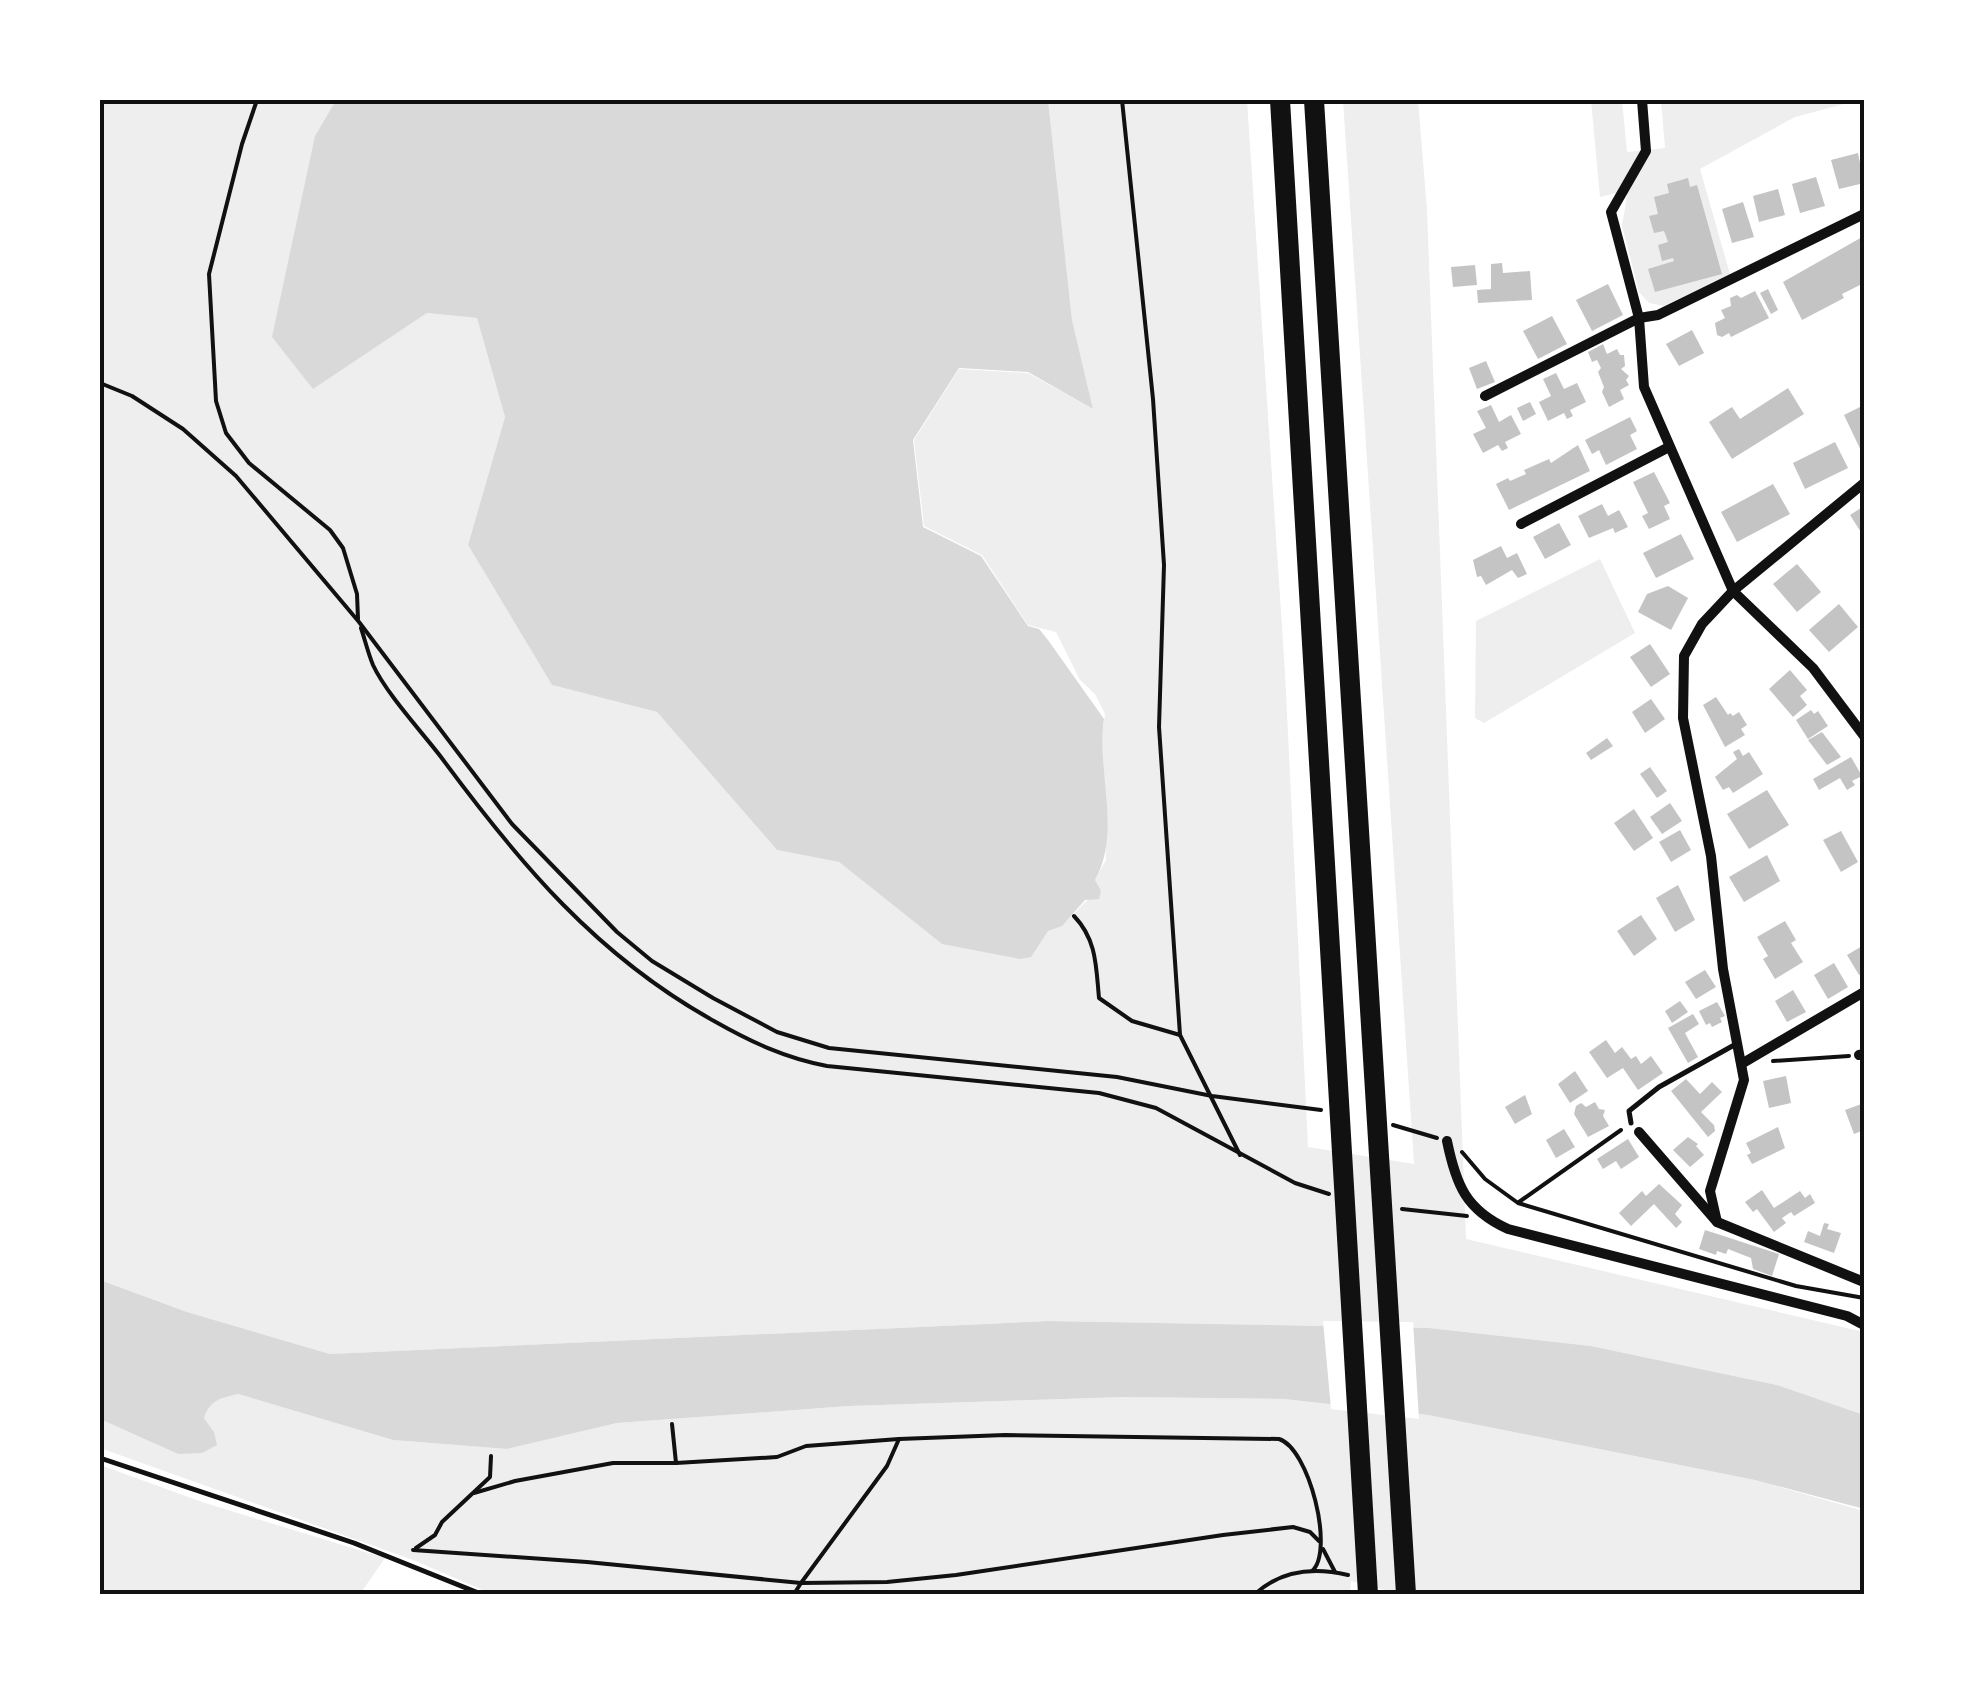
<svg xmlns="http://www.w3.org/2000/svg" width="1964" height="1694" font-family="'Source Sans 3',sans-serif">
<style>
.green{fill:#eee}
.water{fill:#d9d9d9}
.pier{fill:#fff}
.building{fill:#c4c4c4}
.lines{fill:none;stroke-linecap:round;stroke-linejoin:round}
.path{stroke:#111;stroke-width:4}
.service{stroke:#111;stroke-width:5}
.minor{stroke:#111;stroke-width:10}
.motorway{stroke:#111;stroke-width:20}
.neatline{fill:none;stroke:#111;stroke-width:4}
</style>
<rect width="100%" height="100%" fill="#fff"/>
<!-- green -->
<g class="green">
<path d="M100,100H336L315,136L314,388L427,313L477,318L505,417L468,545L552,685L657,712L777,850L839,862L942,944L1048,931C1072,923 1079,903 1100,891L1095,880L1106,860L1102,736L1105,714L1095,694L1080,680L1056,632L1028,625L982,555L924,526L914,440L959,369L1028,373L1093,409L1072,320L1048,100H1247L1285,672L1308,1147L1414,1164L1343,100H1418L1427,210L1466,1239L1864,1332V1415L1777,1385L1591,1346L1429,1328L1048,1321L330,1354L187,1312L100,1280Z"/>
<path d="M1591,100H1622L1627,152L1665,148L1661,100H1859L1795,117L1700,169L1730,274L1664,306L1649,303L1639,292L1622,226L1628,190L1600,197Z"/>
<path d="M1600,559L1635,633L1484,723L1475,718L1476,621Z"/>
<path d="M238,1394L393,1440L507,1449L617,1423L849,1406L1125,1397L1284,1399L1428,1415L1755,1480L1864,1511V1594H1400L1351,1581L1350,1594H492L413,1560L100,1448V1419L178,1454L214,1432L204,1418C210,1400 221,1398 238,1394Z"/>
<path d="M100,1465L205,1503L385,1558L360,1594H157L152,1590L148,1594H100Z"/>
</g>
<!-- water -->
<g class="water">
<path d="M336,100H1048L1072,320L1093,409L1028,372L959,368L913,440L923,527L981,556L1028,626L1039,629L1048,640L1104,719C1096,771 1122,832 1095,880L1101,891L1099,899L1085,900L1062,926L1048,931L1031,957L1020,959L942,944L839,862L777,850L657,712L552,685L468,545L505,417L477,318L427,313L313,389L272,337L315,136Z"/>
<path d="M100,1280L187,1312L330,1354L1048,1321L1429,1328L1591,1346L1777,1385L1864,1415V1509L1755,1480L1428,1415L1284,1399L1125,1397L849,1406L617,1423L507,1449L393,1440L238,1394C221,1398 210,1400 204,1418L214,1432L217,1445L202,1453L178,1454L100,1419Z"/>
</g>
<!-- pier -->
<path class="pier" d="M1323,1321L1413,1322L1419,1419L1331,1409Z"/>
<!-- building -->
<g class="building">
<path d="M1858,153L1864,183L1839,189L1831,160Z"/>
<path d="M1816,177L1825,206L1800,213L1792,184Z"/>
<path d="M1688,178L1690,187L1697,185L1722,274L1655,292L1648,269L1674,261L1673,258L1662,261L1658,245L1668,242L1664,231L1654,233L1649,216L1658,214L1654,197L1669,193L1667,184Z"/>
<path d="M1778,189L1785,215L1759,222L1753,196Z"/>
<path d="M1743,202L1754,237L1732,243L1722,209Z"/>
<path d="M1864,236V283L1842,294L1844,298L1802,320L1783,282Z"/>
<path d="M1502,263L1503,273L1530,271L1532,300L1478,303L1477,290L1491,289V264Z"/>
<path d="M1475,265L1477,285L1453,287L1451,267Z"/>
<path d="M1608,284L1623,315L1592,331L1576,300Z"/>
<path d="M1768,289L1778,310L1771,314L1760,293Z"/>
<path d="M1755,291L1769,318L1731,337L1729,333L1722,337L1717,335L1715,323L1725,318L1721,310L1731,306L1730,298L1737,295L1741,298Z"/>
<path d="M1552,316L1567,344L1538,359L1523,331Z"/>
<path d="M1692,330L1704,353L1679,366L1666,344Z"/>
<path d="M1603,344L1607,354L1617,349L1620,355H1624L1625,366L1621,369L1629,376L1626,380L1629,385L1620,390L1624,399L1609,407L1602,392L1604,387L1598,372L1601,368L1597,360L1592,362L1588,352Z"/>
<path d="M1486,361L1495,382L1477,389L1469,368Z"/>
<path d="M1556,373L1564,389L1577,383L1586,402L1570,410L1573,416L1567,419L1564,413L1548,421L1539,402L1551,396L1543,379Z"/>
<path d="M1788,388L1804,414L1732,459L1709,422L1732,407L1740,419Z"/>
<path d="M1530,402L1536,414L1523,421L1517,408Z"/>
<path d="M1491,405L1499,422L1511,415L1521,434L1505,442L1508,448L1502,451L1498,445L1483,453L1473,434L1486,428L1477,411Z"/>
<path d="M1864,405V457L1844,415Z"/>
<path d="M1630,417L1637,431L1630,435L1637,449L1606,465L1599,450L1592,454L1585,440Z"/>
<path d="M1835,442L1848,468L1805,489L1793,463Z"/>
<path d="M1578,445L1590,471L1509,510L1496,484L1508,478L1510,481L1526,474L1524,470L1549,459L1551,463Z"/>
<path d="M1654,472L1670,503L1664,506L1670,519L1649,529L1642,516L1648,513L1633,482Z"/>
<path d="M1773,484L1790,514L1737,542L1721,512Z"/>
<path d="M1602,504L1608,516L1619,510L1628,527L1615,533L1613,528L1589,538L1578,516Z"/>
<path d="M1864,506V537L1850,515Z"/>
<path d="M1559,523L1571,545L1545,559L1533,537Z"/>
<path d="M1681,534L1694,559L1656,578L1643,553Z"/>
<path d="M1501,546L1507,558L1517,553L1527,574L1518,578L1512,570L1486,585L1481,576L1477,577L1473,560Z"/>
<path d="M1797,564L1821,592L1797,612L1773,584Z"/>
<path d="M1668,586L1688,598L1671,630L1638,612L1647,594Z"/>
<path d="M1839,604L1858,627L1829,652L1809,630Z"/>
<path d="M1650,644L1670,674L1651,687L1630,657Z"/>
<path d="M1790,670L1807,690L1800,696L1807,705L1793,717L1769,689Z"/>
<path d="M1716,697L1728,715L1730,713L1733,716L1739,712L1747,725L1741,729L1745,735L1725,747L1703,705Z"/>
<path d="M1651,699L1665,719L1645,733L1632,712Z"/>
<path d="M1811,710L1814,714L1818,711L1828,726L1808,739L1796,720Z"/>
<path d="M1822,732L1841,757L1827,765L1808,740Z"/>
<path d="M1607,738L1613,746L1591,760L1586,753Z"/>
<path d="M1739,749L1743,756L1749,752L1763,774L1733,793L1729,787L1723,790L1715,777L1737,759L1733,752Z"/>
<path d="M1851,757L1862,776L1852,781L1855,785L1847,790L1840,778L1819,790L1813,779Z"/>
<path d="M1650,767L1667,791L1657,798L1640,774Z"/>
<path d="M1767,790L1789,825L1749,849L1727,814Z"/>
<path d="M1670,803L1682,821L1662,834L1650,817Z"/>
<path d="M1634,809L1653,838L1634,851L1614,823Z"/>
<path d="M1680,830L1691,850L1671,862L1659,842Z"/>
<path d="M1841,831L1858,862L1841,872L1823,840Z"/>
<path d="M1767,855L1780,881L1744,902L1729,877Z"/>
<path d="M1678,885L1695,920L1675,932L1656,898Z"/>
<path d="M1641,915L1657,939L1634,956L1617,931Z"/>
<path d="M1785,921L1796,940L1791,943L1803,962L1775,979L1763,959L1768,956L1757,937Z"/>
<path d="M1864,945V973L1859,975L1847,955Z"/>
<path d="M1834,963L1848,987L1828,999L1814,975Z"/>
<path d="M1705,970L1716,987L1696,999L1685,982Z"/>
<path d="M1793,990L1806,1012L1787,1022L1775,1001Z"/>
<path d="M1680,1001L1688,1012L1672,1023L1665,1011Z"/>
<path d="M1717,1002L1725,1016L1720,1018L1722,1022L1712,1027L1710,1023L1706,1025L1699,1011Z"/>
<path d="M1693,1014L1699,1024L1685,1033L1698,1057L1688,1063L1668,1028Z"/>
<path d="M1606,1040L1615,1053L1622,1047L1631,1059L1636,1056L1641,1064L1651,1056L1663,1073L1638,1090L1623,1068L1607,1078L1589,1052Z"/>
<path d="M1575,1071L1588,1091L1570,1103L1558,1084Z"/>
<path d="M1786,1076L1791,1103L1769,1108L1763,1081Z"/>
<path d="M1686,1079L1700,1094L1712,1082L1722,1092L1701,1112L1714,1125L1715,1131L1708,1137L1671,1091Z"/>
<path d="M1525,1095L1532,1114L1515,1124L1505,1107Z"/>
<path d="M1595,1102L1599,1109L1605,1110L1603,1116L1609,1126L1588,1137L1574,1114L1576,1106L1581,1103L1586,1107Z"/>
<path d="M1864,1103V1130L1854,1134L1845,1110Z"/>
<path d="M1778,1127L1785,1148L1752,1164L1747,1155L1751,1153L1746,1143Z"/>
<path d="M1564,1129L1575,1147L1556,1158L1546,1140Z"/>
<path d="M1688,1137L1698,1144L1696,1146L1704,1155L1690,1167L1673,1150Z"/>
<path d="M1628,1139L1639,1157L1621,1169L1616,1161L1603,1169L1597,1159Z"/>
<path d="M1659,1184L1682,1205L1675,1214L1682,1222L1676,1228L1654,1204L1631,1226L1619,1213L1642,1191L1646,1196Z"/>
<path d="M1762,1190L1774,1208L1800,1191L1805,1198L1810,1194L1815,1203L1794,1216L1791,1212L1782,1218L1786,1223L1774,1232L1757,1209L1753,1212L1745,1202Z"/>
<path d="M1824,1223L1829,1224L1827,1229L1841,1233L1834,1253L1804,1242L1808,1231L1820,1236Z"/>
<path d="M1705,1230L1779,1254L1772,1276L1753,1269L1751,1258L1728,1249L1726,1254L1717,1251L1716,1255L1699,1249Z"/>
</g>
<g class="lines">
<!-- path -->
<g class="path">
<path d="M257,100L242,144L209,274L216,401L226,433L249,463L330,530L343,548L357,594L358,619"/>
<path d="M1122,100L1153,399L1164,565L1159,727L1180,1035L1240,1155"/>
<path d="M100,383L132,396L183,429L236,476L359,622L512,824L617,932L652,961L713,998L777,1032L829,1048L1117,1077L1212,1096L1321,1110"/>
<path d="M361,628C365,640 368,653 373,665C386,693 421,731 441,757C520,864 597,956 714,1021C751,1042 785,1058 827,1066L1099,1093L1156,1108L1295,1183L1329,1194"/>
<path d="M1074,916C1097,940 1096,967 1099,998L1132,1021L1180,1035"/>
<path d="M1773,1061L1849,1056"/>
<path d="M1393,1125L1437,1138"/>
<path d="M1462,1152L1485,1179L1518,1203L1796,1286L1864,1298"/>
<path d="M1519,1202L1621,1130"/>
<path d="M1402,1209L1467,1216"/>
<path d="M672,1424L676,1463L777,1457L806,1446L899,1439L1005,1435L1279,1439C1309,1448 1335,1551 1312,1571"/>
<path d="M474,1493L515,1481L613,1463H676"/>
<path d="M416,1548L435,1535L442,1522L490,1477L491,1456"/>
<path d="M1323,1549L1335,1572"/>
<path d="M413,1550L587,1562L801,1583L794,1594"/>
<path d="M801,1583L887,1582L956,1575L1223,1535L1293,1527L1310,1532L1319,1541"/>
<path d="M801,1583L887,1466L899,1439"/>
<path d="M1255,1594C1281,1570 1314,1567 1348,1575"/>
</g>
<!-- service -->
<g class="service">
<path d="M1631,1123L1629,1111L1659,1087L1736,1044"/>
<path d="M100,1458L354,1543L481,1594"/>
</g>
<!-- minor -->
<g class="minor">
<path d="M1642,100L1646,151L1611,212L1639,318L1644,387L1733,591L1813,668L1864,736"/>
<path d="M1485,396L1639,318L1658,315L1864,214"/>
<path d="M1521,524L1669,447"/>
<path d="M1859,1055L1864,1054"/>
<path d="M1743,1063L1864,992"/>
<path d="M1639,1132L1717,1222L1864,1282"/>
<path d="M1447,1141C1456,1185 1466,1210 1508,1229L1847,1316L1864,1325"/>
<path d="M1717,1222L1710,1191L1744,1080L1723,969L1711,856L1683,718L1684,656L1702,624L1733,591L1864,483"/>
</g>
<!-- motorway -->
<g class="motorway">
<path d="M1280,100L1368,1594"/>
<path d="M1314,100L1406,1594"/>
</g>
</g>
<!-- border -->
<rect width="1964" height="1694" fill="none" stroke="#ffffff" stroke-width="205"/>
<rect x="102" y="102" width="1760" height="1490" class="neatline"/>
</svg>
